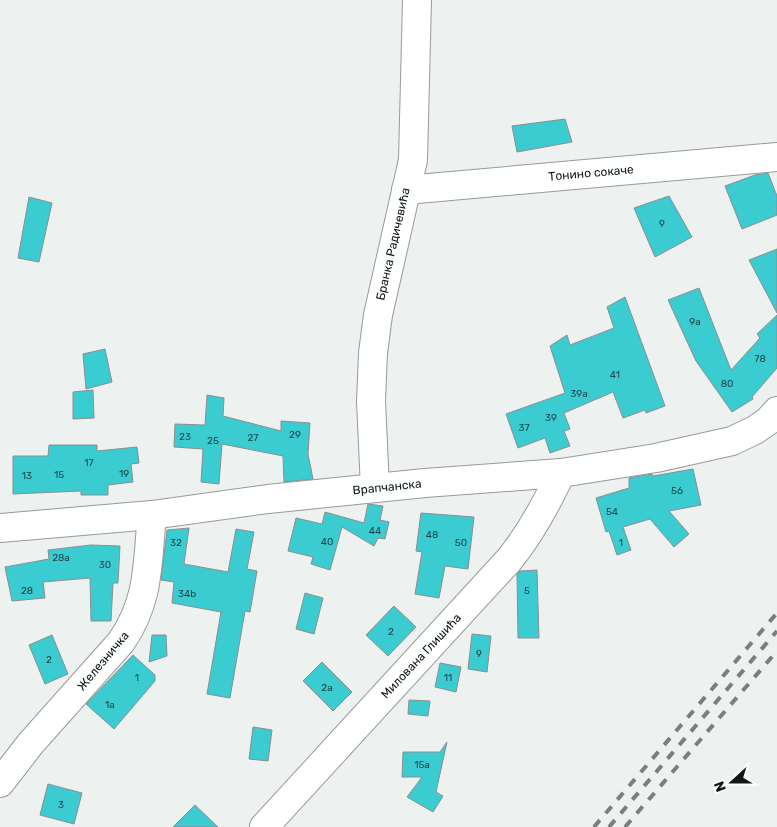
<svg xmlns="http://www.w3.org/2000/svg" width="777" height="827" font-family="Rubik,sans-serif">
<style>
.building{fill:#3bccd2;stroke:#8b8e8e}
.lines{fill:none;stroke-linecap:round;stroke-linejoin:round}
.minor-casing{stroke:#979a99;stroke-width:30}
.major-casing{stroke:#979a99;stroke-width:30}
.minor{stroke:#fff;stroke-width:28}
.major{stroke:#fff;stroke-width:28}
.rail{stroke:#7c7e7e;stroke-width:4;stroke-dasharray:9 9;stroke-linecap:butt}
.labels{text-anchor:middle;stroke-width:5;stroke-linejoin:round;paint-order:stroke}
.number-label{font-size:10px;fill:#1e4344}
.street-label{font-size:12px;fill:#141515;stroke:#fbfffd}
</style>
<rect width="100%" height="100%" fill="#edf1f0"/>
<!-- building -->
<g class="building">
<path d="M565,119L572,142L517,152L512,126Z"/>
<path d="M768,173L777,196V215L742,229L725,186L755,175Z"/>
<path d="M669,196L692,237L655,257L634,208Z"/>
<path d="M29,197L52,203L39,262L18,258Z"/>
<path d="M777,249V313L749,260Z"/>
<path d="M699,288L731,370L760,338L757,334L777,315V368L752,397L753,399L732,412L696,361L668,300Z"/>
<path d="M625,297L665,406L646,413L645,410L623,418L613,392L564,413L570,429L564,431L570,446L550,453L545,438L518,448L506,414L565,393L550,346L567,335L570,345L614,328L607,307Z"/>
<path d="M105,349L112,382L86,389L83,354Z"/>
<path d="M93,390L94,418L73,419V392Z"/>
<path d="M207,395L224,398L223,416L281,431V421L310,423L308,454L313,479L284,482L283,456L222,444L219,484L201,482L203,449L174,447L175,424L205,425Z"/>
<path d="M49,445H97V451L137,447L139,463L131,464L133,482L108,485V495H81V491L13,494V456H48Z"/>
<path d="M693,469L701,505L669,511L689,534L674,547L650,519L623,527L631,550L617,555L609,531L606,532L596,498L629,488V478L652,474L653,476Z"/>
<path d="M368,504L383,506L380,520L389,522L385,539L378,538L374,546L342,527L330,570L311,564L313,557L288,551L296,518L322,524L325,512L364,523Z"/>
<path d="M421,513L474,517L468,569L445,566L439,598L415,594L422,552L416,551Z"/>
<path d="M189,528L184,564L228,572L236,529L254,532L247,569L257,571L250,612L245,611L230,698L207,694L221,612L172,603L174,582L161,580L167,530Z"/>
<path d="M91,545L120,546L118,583H113L111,621H91L90,578L43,582L45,598L12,601L5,567L49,559L48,550Z"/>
<path d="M537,570L539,638H518L517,574L520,571Z"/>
<path d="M305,593L323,598L314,634L296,629Z"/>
<path d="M394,606L416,627L388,656L366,635Z"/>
<path d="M472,634L491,636L487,672L468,669Z"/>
<path d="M52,635L68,674L45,684L29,645Z"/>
<path d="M152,635H166L167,656L149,662Z"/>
<path d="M133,655L155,675V681L114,729L86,704Z"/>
<path d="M322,662L352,692L333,711L303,681Z"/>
<path d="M440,663L461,667L456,692L435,687Z"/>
<path d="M409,700L430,701L428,716L408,714Z"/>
<path d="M253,727L272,730L268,761L249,759Z"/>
<path d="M447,742L436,792L443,796L433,812L407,797L422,777H402L403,752H440Z"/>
<path d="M48,784L82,793L74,824L40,815Z"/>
<path d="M195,805L218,827H173Z"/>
</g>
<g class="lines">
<!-- minor casing -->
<g class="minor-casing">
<g id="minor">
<path d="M406,190L777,157"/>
<path d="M375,488L371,401L373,353L378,315L413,160L417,0"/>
<path d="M0,783L31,743L121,642C150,600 147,564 152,515"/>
<path d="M264,827L509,560C531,533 546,505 561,473"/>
</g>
</g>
<!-- major casing -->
<g class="major-casing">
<path id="major" d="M0,528L152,515L268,499L425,483L561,473L656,458L732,441L755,430L768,421L777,411"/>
</g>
<!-- minor -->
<use href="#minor" class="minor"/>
<!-- major -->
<use href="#major" class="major"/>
<!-- rail -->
<g class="rail">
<path d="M594,827L777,613"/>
<path d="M609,827L777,631"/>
<path d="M625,827L777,651"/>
</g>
</g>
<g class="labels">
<!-- number labels -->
<g class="number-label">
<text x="662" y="227">9</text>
<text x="695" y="325">9a</text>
<text x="760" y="362">78</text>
<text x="615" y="378">41</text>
<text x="727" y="387">80</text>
<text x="579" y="397">39a</text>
<text x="551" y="421">39</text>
<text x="524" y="431">37</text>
<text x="295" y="438">29</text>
<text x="185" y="440">23</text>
<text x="253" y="441">27</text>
<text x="213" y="444">25</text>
<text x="89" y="466">17</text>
<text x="124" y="477">19</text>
<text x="59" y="478">15</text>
<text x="27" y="479">13</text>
<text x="677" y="494">56</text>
<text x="612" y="515">54</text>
<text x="375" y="534">44</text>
<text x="432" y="538">48</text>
<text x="327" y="545">40</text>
<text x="176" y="546">32</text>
<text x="461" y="546">50</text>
<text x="621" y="546">1</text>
<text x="61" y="561">28a</text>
<text x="105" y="568">30</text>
<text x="27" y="594">28</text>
<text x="527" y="594">5</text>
<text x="187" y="597">34b</text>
<text x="391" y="635">2</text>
<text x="479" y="657">9</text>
<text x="49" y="663">2</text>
<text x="137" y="681">1</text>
<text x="448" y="681">11</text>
<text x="327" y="691">2a</text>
<text x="110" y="708">1a</text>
<text x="422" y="768">15a</text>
<text x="61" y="808">3</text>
</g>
<!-- street labels -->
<g class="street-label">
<text transform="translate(591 173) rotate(-5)" y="4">Тонино сокаче</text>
<text transform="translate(393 244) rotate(-77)" y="4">Бранка Радичевића</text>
<text transform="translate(387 487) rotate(-6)" y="4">Врапчанска</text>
<text transform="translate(421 656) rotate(-47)" y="4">Милована Глишића</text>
<text transform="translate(103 661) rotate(-50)" y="4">Железничка</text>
</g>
</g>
<!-- north arrow -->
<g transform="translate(732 782) rotate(249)" stroke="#fbfffd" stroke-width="4" paint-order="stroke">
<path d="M0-4L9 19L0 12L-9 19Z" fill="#141515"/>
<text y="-8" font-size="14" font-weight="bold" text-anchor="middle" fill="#141515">N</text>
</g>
</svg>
